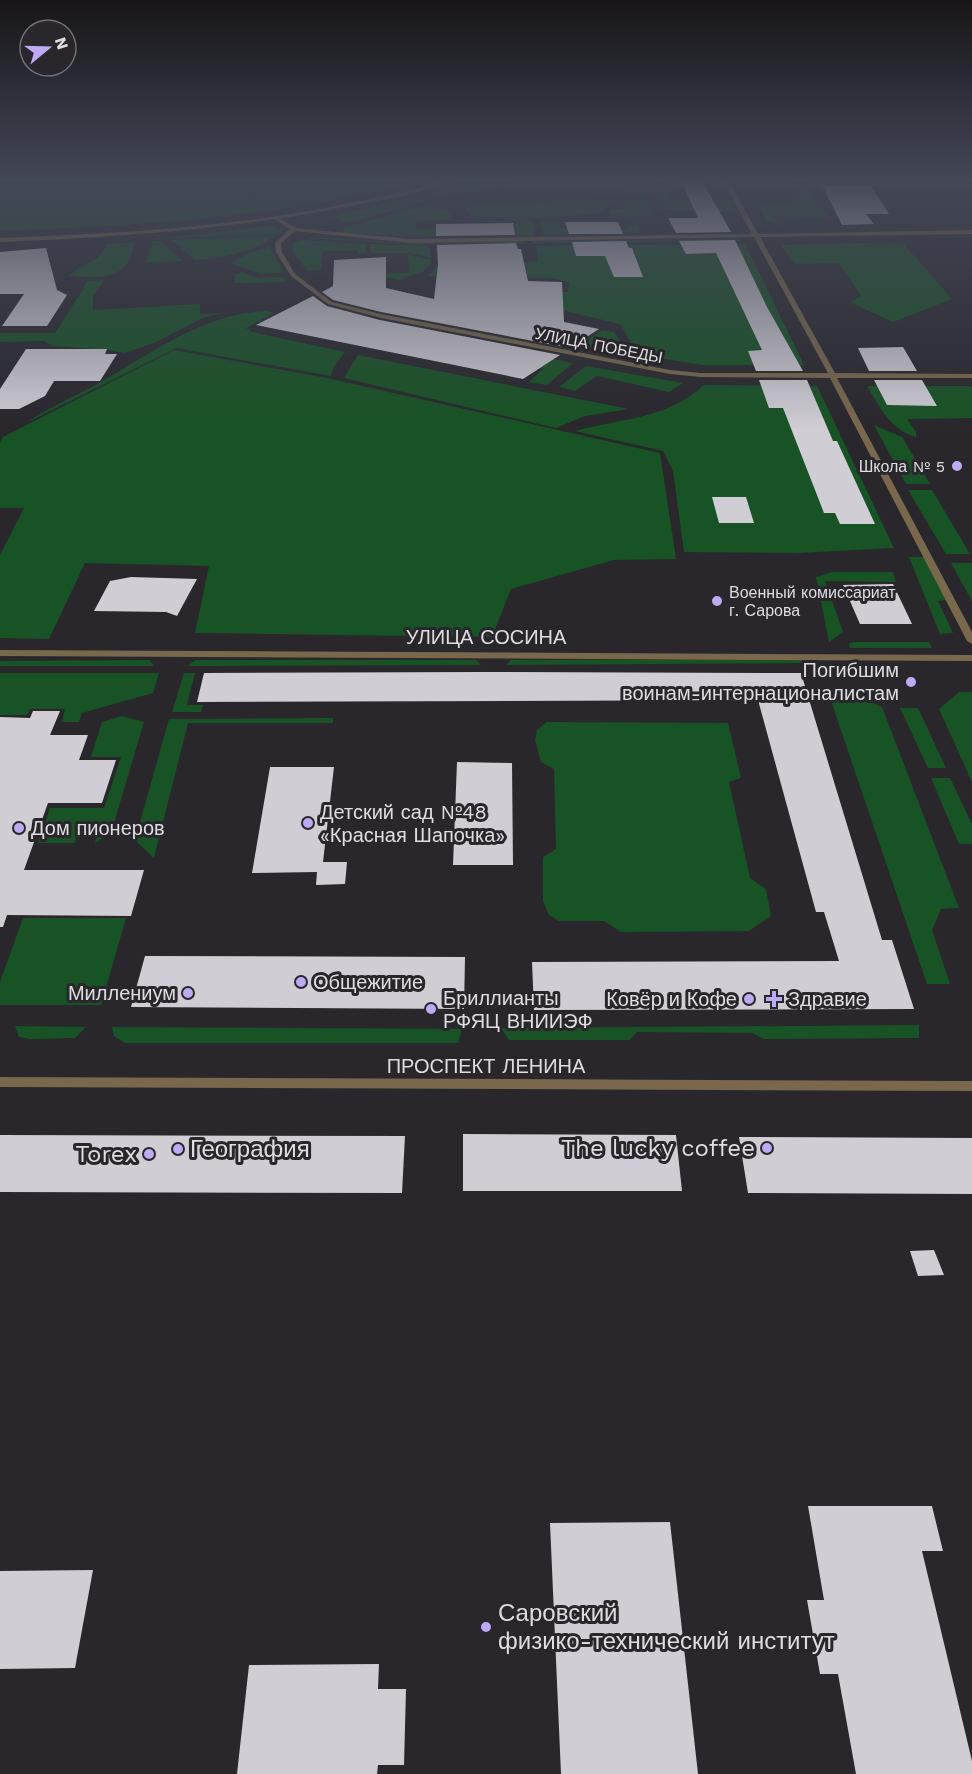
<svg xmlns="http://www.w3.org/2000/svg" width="972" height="1774" font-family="'Work Sans',sans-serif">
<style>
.green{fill:#175324}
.building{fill:#d0cdd4}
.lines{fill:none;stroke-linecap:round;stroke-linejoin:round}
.minor{fill:#79684c;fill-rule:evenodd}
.tertiary{fill:#79684c;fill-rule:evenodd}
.poi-dot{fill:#bea9f4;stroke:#29272c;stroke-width:2}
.labels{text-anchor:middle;stroke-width:6;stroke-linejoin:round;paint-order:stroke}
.far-street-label{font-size:16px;fill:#dedde0;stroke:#29272c}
.far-poi-label{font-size:16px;fill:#dedde0;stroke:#29272c;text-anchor:end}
.street-label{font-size:20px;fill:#dedde0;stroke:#29272c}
.poi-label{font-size:20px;fill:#dedde0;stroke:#29272c;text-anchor:start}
.near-poi-label{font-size:24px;fill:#dedde0;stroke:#29272c;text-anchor:end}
</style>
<rect width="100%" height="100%" fill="#29272c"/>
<!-- green -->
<g class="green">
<path d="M0,181H414C388,190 361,194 334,200C224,222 112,226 0,231Z"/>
<path d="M465,181H522L437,198L429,194Z"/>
<path d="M655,181H662L672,201L731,200L737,211C712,214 688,210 663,210L655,194L595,195L594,192L658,191Z"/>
<path d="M794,181H801L829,218L775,216L778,225L767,221L757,203H797L791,193L803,192Z"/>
<path d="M414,197L431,200L345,224L333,216Z"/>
<path d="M612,200L599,214L540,218L471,217L470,212L464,208L477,204Z"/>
<path d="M623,200H647L654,215L610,218L608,209H626Z"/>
<path d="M433,203L435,209H447L453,219L419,221L415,225L416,229L516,230V222L533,221L534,235L408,236L343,233L344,228Z"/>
<path d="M540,222H558L560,229H626V226L638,225L641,233L543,235Z"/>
<path d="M268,226H275L283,231L276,234L156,239Z"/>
<path d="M274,236C255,252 219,259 195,260L172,240Z"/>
<path d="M312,237L409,243L525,241L526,243L410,244L305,238Z"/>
<path d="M740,239L741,241L533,243L532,241Z"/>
<path d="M300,240L365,244L366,253H358V251H323L321,269L307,271L293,251L292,244Z"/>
<path d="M153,241H160L183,261L146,263Z"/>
<path d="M135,242C128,281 103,278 69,276C83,262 99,264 107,244Z"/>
<path d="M902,242L952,299L893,322L850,302L861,296L839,263L794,264L781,245Z"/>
<path d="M371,244L429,246L431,258L409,253H371Z"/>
<path d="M745,244L804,365H704L626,353L622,351L631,342L620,324L485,292H568L569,282L551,278L429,276L440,263L538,262L536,246Z"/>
<path d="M270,247L284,273L260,274L231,263L249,253Z"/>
<path d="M408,255L431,260V264L422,272L399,280L376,275H311L409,273Z"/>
<path d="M243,272L258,278L282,277L288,282L235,283V274Z"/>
<path d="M104,280L93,296V310L200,304V314L222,313L203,318L154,343L125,353L108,350L53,346L44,341L0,342V333H55L84,288L86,281Z"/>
<path d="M267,311L274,313L246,328L252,332L345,352L333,368L331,376L176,348L26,423C49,407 74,397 99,383C152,353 204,313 267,311Z"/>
<path d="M386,326L573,363L547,385L529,382L543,369L476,356Z"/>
<path d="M602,330L614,332L620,341L610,348L583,343Z"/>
<path d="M174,350L327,378L660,453L676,559L614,560L511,589L492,637L195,633L209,566L85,563L49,639L0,638V555L24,508H0V442L3,437Z"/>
<path d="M358,355L629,409L585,416L556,428L344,378Z"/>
<path d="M586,366L683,383L669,392L597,376L575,391L559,387Z"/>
<path d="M704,385L817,386L894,548L799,553L684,552L673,471L663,451L575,431C622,418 665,420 704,385Z"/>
<path d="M867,386H969L972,387V418L907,419L916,432V437C890,430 880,407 867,386Z"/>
<path d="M874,425L902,437L930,484H906Z"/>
<path d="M908,490H932L970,554H946Z"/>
<path d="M909,557H925L947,600L938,601L953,633L940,634Z"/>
<path d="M951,563H972V601Z"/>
<path d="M832,572H893L896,582L825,581L843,632L829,642L816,577Z"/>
<path d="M858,642H929L932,648H850L849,643Z"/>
<path d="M807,659L808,663L506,665L511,660Z"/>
<path d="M149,660L154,666H0V661Z"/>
<path d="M196,660H476L481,665L187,666Z"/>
<path d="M0,673H159L153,693L82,713L79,722H62L65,709H30L27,715H0Z"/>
<path d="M184,673H195L187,705H203L201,712H172Z"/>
<path d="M827,689H840L882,707L959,908L941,909L932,930L950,984H927Z"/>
<path d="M959,692H972V782L939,709Z"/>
<path d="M900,708H918L946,768H928Z"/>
<path d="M122,716L144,722L111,833L95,843L97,836L77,837L74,843H38L50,808H104L121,757H91L102,722Z"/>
<path d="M333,718V723H188L154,858L135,840L169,719Z"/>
<path d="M547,722L728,723L741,778L729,782L750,878L766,889L771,916L749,931L621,932L604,921H559L549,915L543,901V857L556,849L554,769L541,762L535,740L537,730Z"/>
<path d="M931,778H950L972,824V844H959Z"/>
<path d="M23,918H126L101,1005H0V982Z"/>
<path d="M919,1025V1038L763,1039L753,1033L637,1032L630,1040H509L501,1028Z"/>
<path d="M15,1026L86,1027L75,1038L30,1039L19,1037Z"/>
<path d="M112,1027L462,1029L458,1043H125L114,1036Z"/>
</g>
<!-- building -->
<g class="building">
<path d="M681,181H702L731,232L676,233L668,218H698Z"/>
<path d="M822,185H870L889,214H866L874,224L842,225Z"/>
<path d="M565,222H618L623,234H569Z"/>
<path d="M513,223L515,235L436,236V224Z"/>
<path d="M735,240L767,307L803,371H756L748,351L762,350L716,253L686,254L679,241Z"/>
<path d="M626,241L629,248H632L643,277H614L605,256H576L572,242Z"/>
<path d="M516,243L518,249H521L528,281L562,282L564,322L599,329L570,348L381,312L333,300L322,292L333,286L334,260L386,257V288L434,299L438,265L437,245Z"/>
<path d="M46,248L57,290L67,295L47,326H2L24,294H0V252Z"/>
<path d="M313,296L327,306L380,320L560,355L523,379L256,325Z"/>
<path d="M903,347L917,371H869L858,348Z"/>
<path d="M26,349H107L105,354H117L100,381H54L45,396L19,409H0V389Z"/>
<path d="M759,380H807L833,441H837L875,524H840L835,513H824L783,408H769Z"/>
<path d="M874,380H922L937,406L887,405Z"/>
<path d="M712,497H746L754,523H719Z"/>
<path d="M131,577L197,579L177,616L166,612L94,611L110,581Z"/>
<path d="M893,584L912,624H860L843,585Z"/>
<path d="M485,672L801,673L882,940H892L914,1009L534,1010L532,962L839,961L824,912H816L758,700L197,702L204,673Z"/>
<path d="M33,711H60L50,735H88L79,760H116L102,803H48L24,870H144L131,916L7,915L3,927H0V717L30,718Z"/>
<path d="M457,762L512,763L513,865H453Z"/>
<path d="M270,767H334L323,862H347L345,884L316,885L317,872L252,873Z"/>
<path d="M145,956L465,957L464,1009L131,1007Z"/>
<path d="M463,1134L676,1135L682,1191H463Z"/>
<path d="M0,1135L405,1136L402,1193L0,1192Z"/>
<path d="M739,1137L972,1138V1194L748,1193Z"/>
<path d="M934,1250L944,1275L918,1276L910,1251Z"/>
<path d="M808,1506H932L943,1551H922L972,1761V1774H856L838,1674H820L807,1600H824Z"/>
<path d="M670,1522L698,1774H561L550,1523Z"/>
<path d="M93,1570L75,1668L0,1669V1571Z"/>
<path d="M379,1664L378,1689H406L404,1765H378L377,1774H237L249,1665Z"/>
</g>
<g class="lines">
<!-- minor -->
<g class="minor">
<path d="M723,181H729L758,234L972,230V234L760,237L835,373L972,374V378H837L972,632V644L967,641L830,378L701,377L670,374L381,318L328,304L291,276L276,252L275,243L290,229L275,220L277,217L296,228L303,229L411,239L752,234ZM295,231L411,243L754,237L828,373H701L670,370L381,314L332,302L295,274L282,252L281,243Z"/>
<path d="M0,650L972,655V661L0,656Z"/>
</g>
<!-- tertiary -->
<g class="tertiary">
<path d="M436,181H444C419,196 384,199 356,205C238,229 120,237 0,242V238C112,234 224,228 335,206C369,199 404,194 436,181Z"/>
<path d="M0,1077L972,1081V1091L0,1087Z"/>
</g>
</g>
<!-- sky -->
<linearGradient id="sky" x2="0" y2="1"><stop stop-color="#171518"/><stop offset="0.42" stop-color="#434756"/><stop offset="1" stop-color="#434756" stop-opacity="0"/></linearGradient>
<rect width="972" height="429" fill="url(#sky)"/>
<!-- markers -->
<g class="poi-dot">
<circle cx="957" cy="466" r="6"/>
<circle cx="717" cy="601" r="6"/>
<circle cx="911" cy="682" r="6"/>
<circle cx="308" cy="823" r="6"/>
<circle cx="19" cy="828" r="6"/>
<circle cx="301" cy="982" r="6"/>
<circle cx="188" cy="993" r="6"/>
<circle cx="749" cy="999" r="6"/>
<path d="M771 990h6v6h6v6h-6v6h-6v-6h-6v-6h6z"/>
<circle cx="431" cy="1009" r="6"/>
<circle cx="767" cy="1148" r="6"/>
<circle cx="178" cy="1149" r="6"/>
<circle cx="149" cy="1154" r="6"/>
<circle cx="486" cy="1627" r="6"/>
</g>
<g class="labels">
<!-- far-street labels -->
<g class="far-street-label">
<text transform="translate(599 345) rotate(11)" y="6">УЛИЦА ПОБЕДЫ</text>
</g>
<!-- far-poi labels -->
<g class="far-poi-label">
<text x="945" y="472">Школа № 5</text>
<text x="729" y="598" text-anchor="start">Военный комиссариат<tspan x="729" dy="18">г. Сарова</tspan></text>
</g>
<!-- street labels -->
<g class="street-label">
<text x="486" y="644">УЛИЦА СОСИНА</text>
<text x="486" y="1073">ПРОСПЕКТ ЛЕНИНА</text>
</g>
<!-- poi labels -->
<g class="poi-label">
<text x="899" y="677" text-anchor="end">Погибшим<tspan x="899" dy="23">воинам-интернационалистам</tspan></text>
<text x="320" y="819">Детский сад №48<tspan x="320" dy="23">«Красная Шапочка»</tspan></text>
<text x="31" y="835">Дом пионеров</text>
<text x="313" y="989">Общежитие</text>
<text x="176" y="1000" text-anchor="end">Миллениум</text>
<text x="443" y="1005">Бриллианты<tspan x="443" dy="23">РФЯЦ ВНИИЭФ</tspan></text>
<text x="737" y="1006" text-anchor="end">Ковёр и Кофе</text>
<text x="788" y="1006">Здравие</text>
</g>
<!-- near-poi labels -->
<g class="near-poi-label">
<text x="755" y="1156">The lucky coffee</text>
<text x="190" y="1157" text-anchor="start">География</text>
<text x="137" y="1162">Torex</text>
<text x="498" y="1621" text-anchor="start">Саровский<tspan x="498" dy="28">физико-технический институт</tspan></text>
</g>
</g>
<!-- north arrow -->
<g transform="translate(48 48) rotate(71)"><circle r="28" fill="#29272c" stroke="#717074" stroke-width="1.5"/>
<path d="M0-4.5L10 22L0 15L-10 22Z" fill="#bea9f4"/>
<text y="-9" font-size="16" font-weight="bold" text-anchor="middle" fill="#dedde0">N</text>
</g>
</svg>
